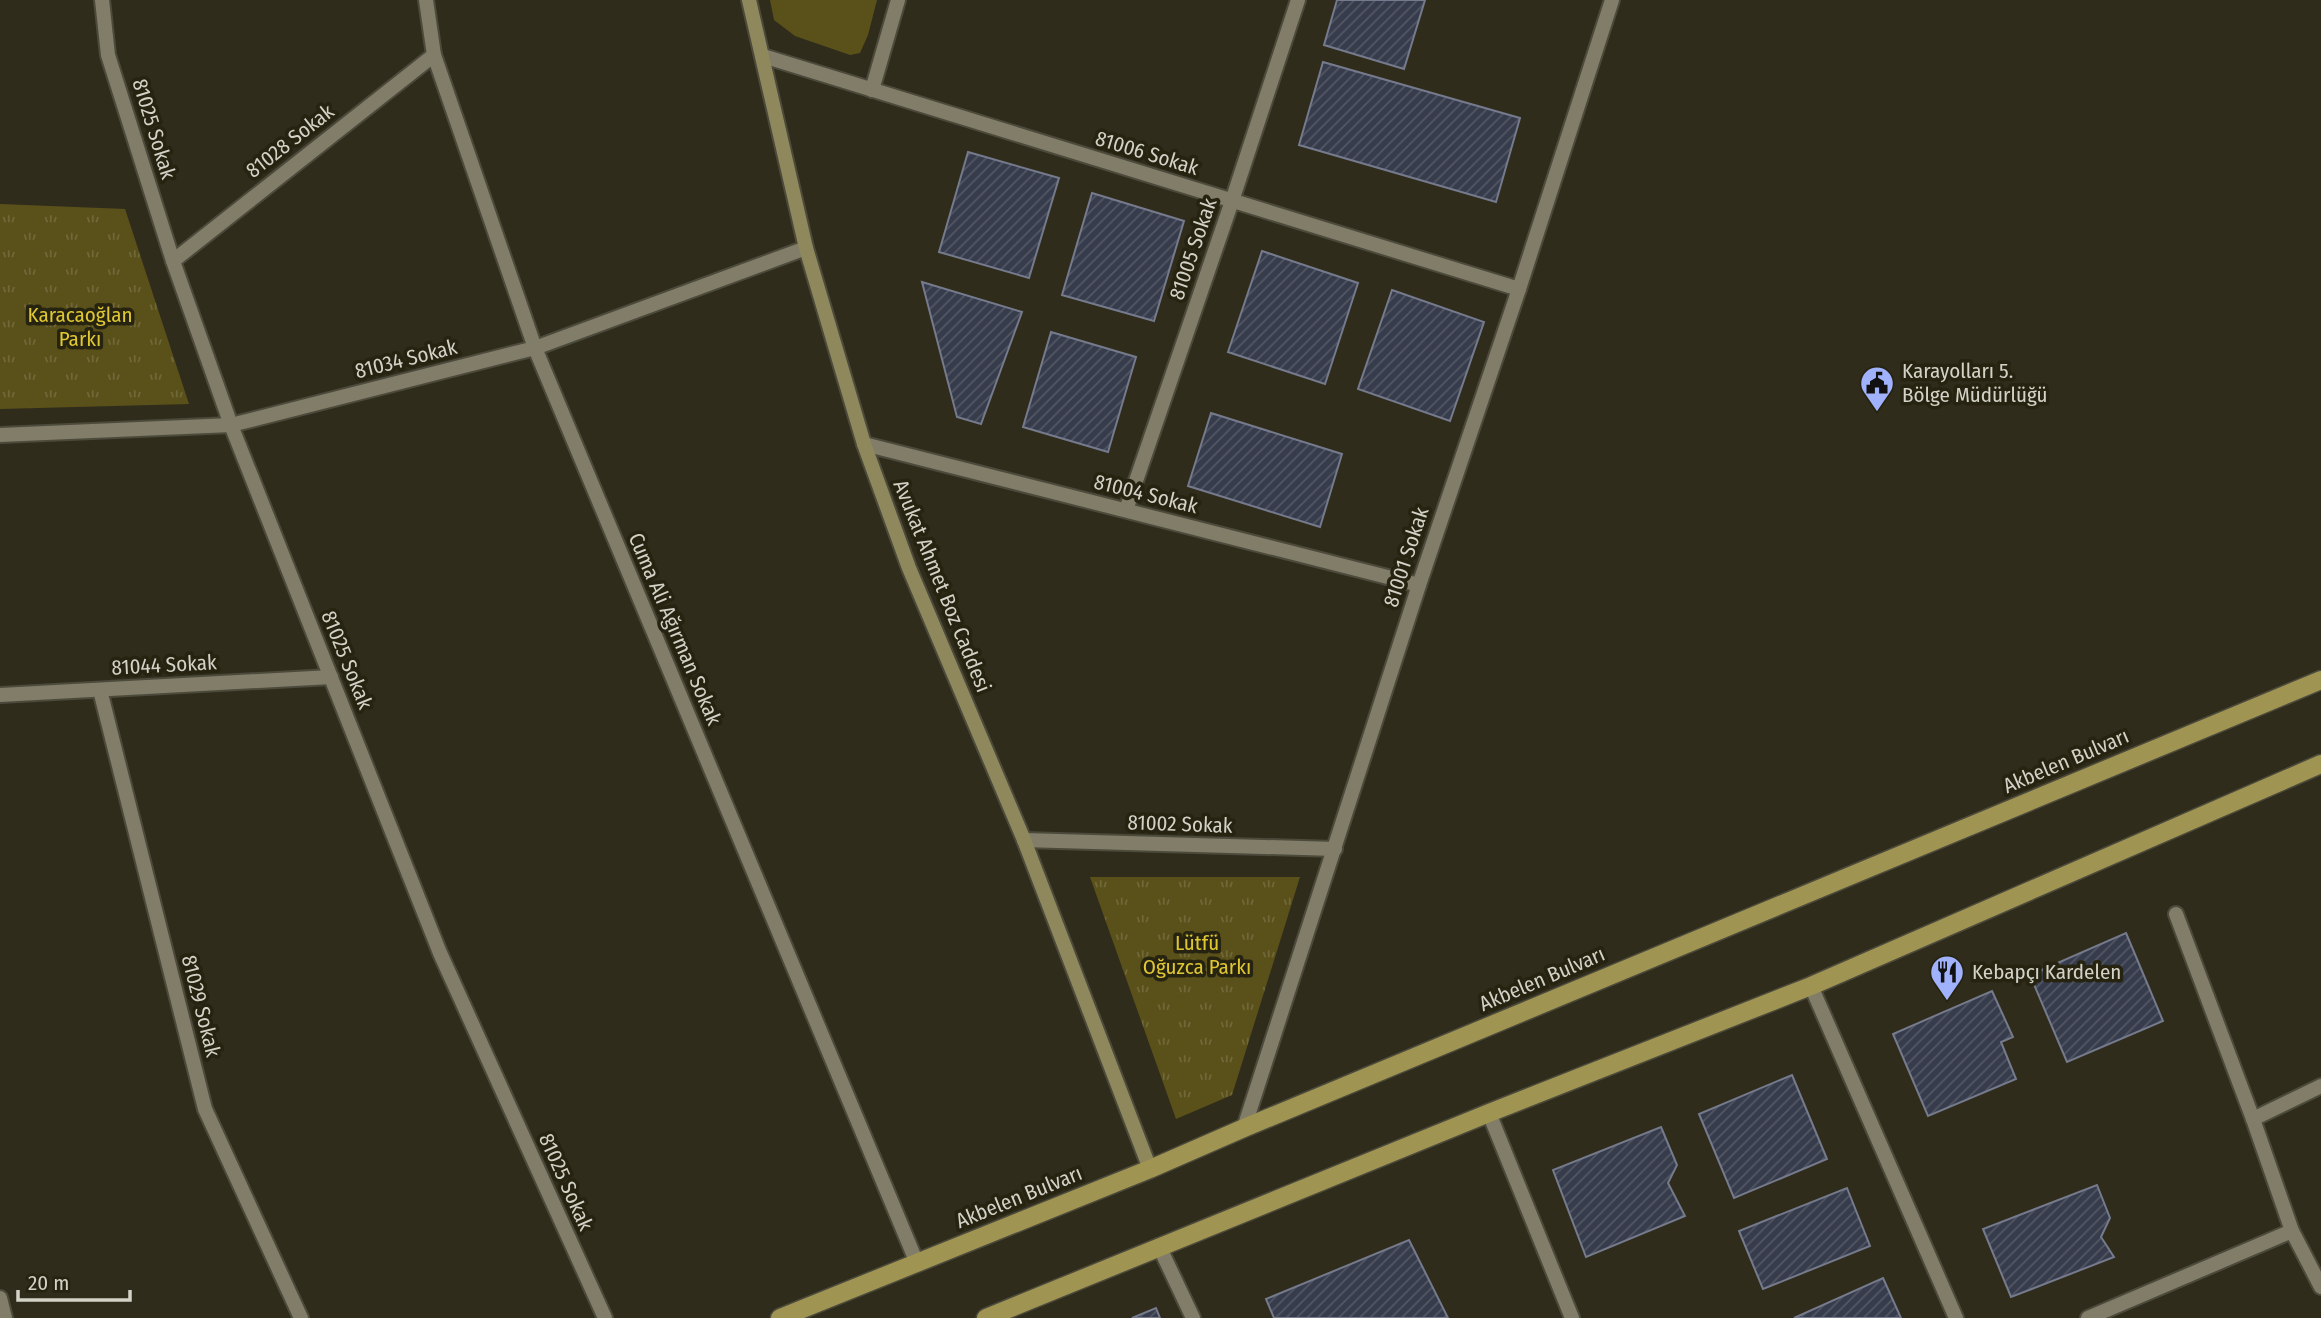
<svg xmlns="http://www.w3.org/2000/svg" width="2321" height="1318" font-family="'Fira Sans Condensed',sans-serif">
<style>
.green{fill:#5a501a}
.park{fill:url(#park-tufts)}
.building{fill:url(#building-hatch);stroke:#757a8d;stroke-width:2}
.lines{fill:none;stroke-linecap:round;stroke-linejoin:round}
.street-casing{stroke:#4c4a3b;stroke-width:18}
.secondary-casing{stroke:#4c4a3b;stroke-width:18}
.primary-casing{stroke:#4c4a3b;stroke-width:21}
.street{stroke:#817d69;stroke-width:14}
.secondary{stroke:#90885d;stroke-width:14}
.primary{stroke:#a09452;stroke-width:18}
.labels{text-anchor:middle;stroke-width:7;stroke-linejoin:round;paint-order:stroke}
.street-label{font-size:21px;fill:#d3d2c7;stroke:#262311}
.park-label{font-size:21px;fill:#dfc733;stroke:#262311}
.poi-label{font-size:21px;fill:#d3d2c7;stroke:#262311;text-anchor:start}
</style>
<defs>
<pattern id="park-tufts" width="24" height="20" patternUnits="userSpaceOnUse" patternTransform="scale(1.75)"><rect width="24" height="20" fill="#5a501a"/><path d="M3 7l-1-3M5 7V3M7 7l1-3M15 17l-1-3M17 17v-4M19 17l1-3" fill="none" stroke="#71683a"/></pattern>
<pattern id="building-hatch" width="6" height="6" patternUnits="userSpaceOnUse" patternTransform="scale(1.75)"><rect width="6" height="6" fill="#373c4c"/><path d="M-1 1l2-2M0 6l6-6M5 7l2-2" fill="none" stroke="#535764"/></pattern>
</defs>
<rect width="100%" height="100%" fill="#2f2c1b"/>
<!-- green -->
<path class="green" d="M770,0H877L868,35L860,53L850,55L795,36L774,20Z"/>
<!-- park -->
<g class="park">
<path d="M0,204L125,209L189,404L0,409Z"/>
<path d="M1090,877H1300L1232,1095L1176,1119Z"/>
</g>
<!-- building -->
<g class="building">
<path d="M1337,0H1425L1404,69L1324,45Z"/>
<path d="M1323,62L1520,118L1496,202L1299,145Z"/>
<path d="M968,152L1059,178L1029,278L939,252Z"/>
<path d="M1092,193L1184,221L1154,321L1062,295Z"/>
<path d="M1262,251L1358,283L1325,384L1228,352Z"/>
<path d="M922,282L1022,312L981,424L957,417Z"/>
<path d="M1392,290L1484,322L1450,421L1358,389Z"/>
<path d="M1051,332L1136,357L1108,452L1023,427Z"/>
<path d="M1211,413L1342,454L1320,527L1188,486Z"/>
<path d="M2126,933L2163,1021L2067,1062L2030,975Z"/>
<path d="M1992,991L2013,1037L2001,1042L2016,1079L1928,1116L1893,1034Z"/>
<path d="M1792,1075L1827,1159L1734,1198L1699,1114Z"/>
<path d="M1661,1127L1677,1165L1668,1183L1685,1216L1586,1257L1553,1170Z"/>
<path d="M2097,1185L2110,1218L2101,1237L2114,1257L2011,1297L1983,1229Z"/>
<path d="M1847,1188L1870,1246L1763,1289L1739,1231Z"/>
<path d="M1409,1240L1448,1318H1274L1266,1299Z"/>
<path d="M1883,1278L1901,1318H1794Z"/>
<path d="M1156,1308L1160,1318H1132Z"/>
</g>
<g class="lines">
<!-- street casing -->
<g class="street-casing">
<g id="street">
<path d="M102,0L108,55L173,261L231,425L440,953L605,1318"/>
<path d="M426,0L434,55L535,348L917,1263"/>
<path d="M763,56L1519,289"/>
<path d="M872,90L898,0"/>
<path d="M173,261L434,55"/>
<path d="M0,435L231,425L535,348L806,248"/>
<path d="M864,444L1419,585"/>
<path d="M1126,510L1232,201L1298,0"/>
<path d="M100,690L205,1109L301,1318"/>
<path d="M0,695L331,677"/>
<path d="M1024,840L1335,849"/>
<path d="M2176,914L2253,1119L2292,1231L2321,1287"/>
<path d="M1811,986L1956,1318"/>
<path d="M1489,1113L1572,1318"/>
<path d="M2253,1119L2321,1086"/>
<path d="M1244,1128L1419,585L1519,289L1612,0"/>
<path d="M1159,1246L1193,1318"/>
<path d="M0,1298L5,1318"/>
<path d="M2088,1318L2292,1231"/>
</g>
</g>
<!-- secondary casing -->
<g class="secondary-casing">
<path id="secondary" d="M749,0L806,248L864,444L909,568L1024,840L1150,1169"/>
</g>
<!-- primary casing -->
<g class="primary-casing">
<g id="primary">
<path d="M780,1318L1150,1169L1244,1128L2321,680"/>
<path d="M986,1318L1489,1113L1811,986L2321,764"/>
</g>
</g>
<!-- street -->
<use href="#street" class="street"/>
<!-- secondary -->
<use href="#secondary" class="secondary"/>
<!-- primary -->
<use href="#primary" class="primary"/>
</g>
<!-- icons -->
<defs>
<g id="civic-pin" transform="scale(1.75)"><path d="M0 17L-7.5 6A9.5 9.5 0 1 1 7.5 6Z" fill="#a1b2fd" stroke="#262311"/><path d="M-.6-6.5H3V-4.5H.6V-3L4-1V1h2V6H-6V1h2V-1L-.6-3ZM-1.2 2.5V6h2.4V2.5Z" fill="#111"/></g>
<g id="restaurant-pin" transform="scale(1.75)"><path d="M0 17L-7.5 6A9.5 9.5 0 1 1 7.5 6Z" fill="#a1b2fd" stroke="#262311"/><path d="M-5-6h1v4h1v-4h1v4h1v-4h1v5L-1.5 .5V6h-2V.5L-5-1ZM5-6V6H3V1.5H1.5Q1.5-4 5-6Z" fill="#111"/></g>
</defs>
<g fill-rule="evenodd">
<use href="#civic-pin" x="1877" y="383"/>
<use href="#restaurant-pin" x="1947" y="972"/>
</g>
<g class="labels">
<!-- street labels -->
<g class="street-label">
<text transform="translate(154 129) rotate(73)" y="7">81025 Sokak</text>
<text transform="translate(290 141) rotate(-38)" y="7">81028 Sokak</text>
<text transform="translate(1147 153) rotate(17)" y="7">81006 Sokak</text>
<text transform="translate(1193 249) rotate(-71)" y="7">81005 Sokak</text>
<text transform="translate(406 359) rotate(-14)" y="7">81034 Sokak</text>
<text transform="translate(1146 494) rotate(14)" y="7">81004 Sokak</text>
<text transform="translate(1406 557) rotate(-72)" y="7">81001 Sokak</text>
<text transform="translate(942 586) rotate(68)" y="7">Avukat Ahmet Boz Caddesi</text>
<text transform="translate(675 629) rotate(67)" y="7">Cuma Ali Ağırman Sokak</text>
<text transform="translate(347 660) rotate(68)" y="7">81025 Sokak</text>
<text transform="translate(164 665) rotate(-3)" y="7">81044 Sokak</text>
<text transform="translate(2066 761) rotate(-23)" y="7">Akbelen Bulvarı</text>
<text transform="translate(1180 824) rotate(2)" y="7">81002 Sokak</text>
<text transform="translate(1542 979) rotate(-23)" y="7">Akbelen Bulvarı</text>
<text transform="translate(201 1006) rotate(76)" y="7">81029 Sokak</text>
<text transform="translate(566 1182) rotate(66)" y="7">81025 Sokak</text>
<text transform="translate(1019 1197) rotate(-22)" y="7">Akbelen Bulvarı</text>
</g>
<!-- park labels -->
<g class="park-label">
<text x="80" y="322">Karacaoğlan<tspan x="80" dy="24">Parkı</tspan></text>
<text x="1197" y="950">Lütfü<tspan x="1197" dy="24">Oğuzca Parkı</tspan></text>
</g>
<!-- poi labels -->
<g class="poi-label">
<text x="1902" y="378">Karayolları 5.<tspan x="1902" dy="24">Bölge Müdürlüğü</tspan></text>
<text x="1972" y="979">Kebapçı Kardelen</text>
</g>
</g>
<!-- scale -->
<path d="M18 1290v10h112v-10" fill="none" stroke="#d3d2c7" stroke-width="3.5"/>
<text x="28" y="1290" font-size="21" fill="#d3d2c7" stroke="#262311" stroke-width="5" paint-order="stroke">20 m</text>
</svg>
